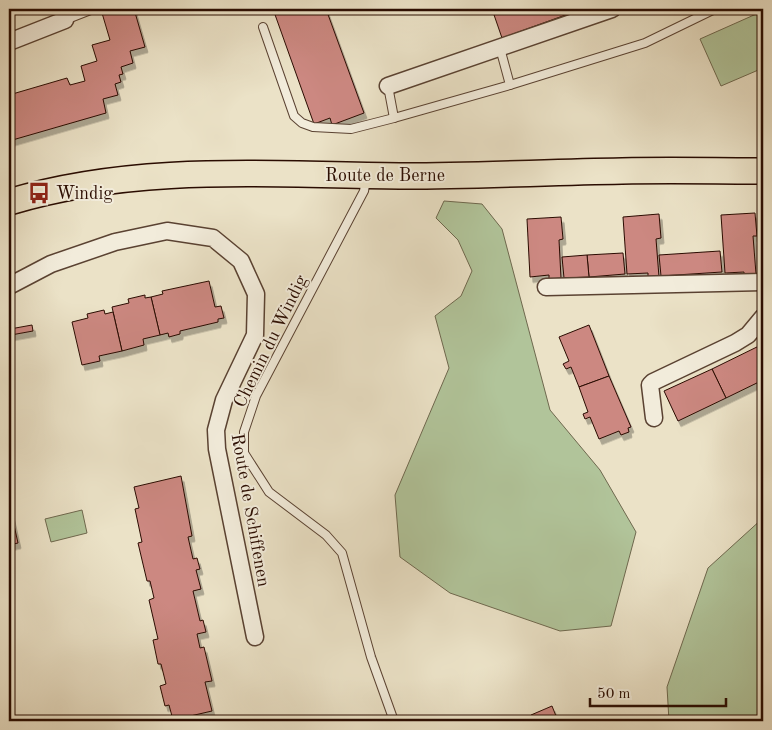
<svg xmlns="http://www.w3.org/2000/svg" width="772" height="730" font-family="'Old Standard TT',serif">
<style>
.green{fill:#b1c49a;stroke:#6e684e}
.building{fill:#cc8881;stroke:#2a0c01;filter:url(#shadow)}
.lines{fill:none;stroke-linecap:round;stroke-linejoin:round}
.lane-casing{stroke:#5a4232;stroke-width:10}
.street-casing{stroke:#5a4232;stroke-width:19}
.primary-casing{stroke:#2a0c01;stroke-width:28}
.lane{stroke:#f2ecdb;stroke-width:8}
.street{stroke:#f2ecdb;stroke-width:16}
.primary{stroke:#ebe2c7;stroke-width:25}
.labels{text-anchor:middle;stroke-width:4;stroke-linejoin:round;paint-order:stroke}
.street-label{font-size:18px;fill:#2a0c01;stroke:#f2ecdb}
.poi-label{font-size:18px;fill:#2a0c01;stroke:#f2ecdb;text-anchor:start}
</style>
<defs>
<filter id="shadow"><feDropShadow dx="3" dy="5.5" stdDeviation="0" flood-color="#0004"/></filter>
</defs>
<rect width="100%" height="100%" fill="#ebe2c7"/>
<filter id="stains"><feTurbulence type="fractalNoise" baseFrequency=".004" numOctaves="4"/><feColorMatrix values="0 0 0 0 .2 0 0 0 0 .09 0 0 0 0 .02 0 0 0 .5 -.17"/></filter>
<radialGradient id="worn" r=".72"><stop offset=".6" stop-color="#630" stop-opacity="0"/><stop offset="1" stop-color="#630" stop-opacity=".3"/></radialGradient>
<!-- green -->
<g class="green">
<path d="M763,11V68L721,86L700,39Z"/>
<path d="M444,201L482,204L502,229L550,410L600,470L636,532L611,626L560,631L450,593L400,557L395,495L449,368L435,316L461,296L472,271L458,240L436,218Z"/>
<path d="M82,510L87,533L51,542L45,519Z"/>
<path d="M763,518V721H669L667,687L708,568Z"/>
</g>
<!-- building -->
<g class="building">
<path d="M117,9H134L145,47L130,51L133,63L121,67L123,74L119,75L121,82L115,84L118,95L103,99L106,113L9,141V95L67,78L70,85L85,81L81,66L97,61L92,45L110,40L102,13Z"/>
<path d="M273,9H326L364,113L332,125L330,118L314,124Z"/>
<path d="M492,9H582L502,38Z"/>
<path d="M755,213L757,236H753L756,274L744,275V272L725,273L721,215Z"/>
<path d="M659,214L661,238L656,239L659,277H648V273L627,274L623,217Z"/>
<path d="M561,217L563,239L559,240L561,278L549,279V275L530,277L527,219Z"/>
<path d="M720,251L722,272L661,276L659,255Z"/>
<path d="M623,253L625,274L589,277L587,255Z"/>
<path d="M587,255L589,277L564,278L562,257Z"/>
<path d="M209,281L215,307L221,306L224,318L218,319V322L180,331V334L169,337L168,333L160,335L151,297L163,294L162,291Z"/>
<path d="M145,295V298L151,297L160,335L143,339L144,345L122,351L112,307L129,303L128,299Z"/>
<path d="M104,310L105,314L113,312L122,351L99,356L100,361L82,365L72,322L88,318L87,314Z"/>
<path d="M32,325L33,331L11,335L10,329Z"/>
<path d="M589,325L609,376L579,387L571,367L566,369L563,364L569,361L559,337Z"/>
<path d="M763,344V380L726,398L712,369Z"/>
<path d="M712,369L726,398L678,421L664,391Z"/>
<path d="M609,376L631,427L628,428L629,432L621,435L619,431L599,439L590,417L585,419L583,414L588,412L579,387Z"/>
<path d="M181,476L192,536L188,537L193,559L197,558L200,569L196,570L201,589L193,591L200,621L203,620L206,632L197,634L200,648L204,647L212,681L205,682L212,711L173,720L169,705L165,706L160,686L166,684L161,664H158L153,640L158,639L149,600L154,598L150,581H147L138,543L142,542L135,509L139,508L134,487Z"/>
<path d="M9,503L18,543L9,545Z"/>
<path d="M552,706L558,721H533L531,715Z"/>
</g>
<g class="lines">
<!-- lane casing -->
<g class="lane-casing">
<g id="lane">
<path d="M65,20L93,9"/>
<path d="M263,27L294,116L302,123L313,127L351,129L394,118L510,85L645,43L715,9"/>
<path d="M500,48L510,85"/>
<path d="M388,86L394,118"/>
<path d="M366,180L364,191L256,396L244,432V453L269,492L326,535L342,553L371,657L394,721"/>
</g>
</g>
<!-- street casing -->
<g class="street-casing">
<g id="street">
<path d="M9,42L65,20"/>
<path d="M388,86L612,9"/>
<path d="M9,286L51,264L115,242L167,231L213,238L241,261L256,294L255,335L224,400L216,430L217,449L255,637"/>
<path d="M546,287L763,282"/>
<path d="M654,418L650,385L653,382L735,343L748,335L763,317"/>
</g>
</g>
<!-- primary casing -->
<g class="primary-casing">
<path id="primary" d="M9,202C138,163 272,175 406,176C478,176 550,172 622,171C669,170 716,171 763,171"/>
</g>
<!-- lane -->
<use href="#lane" class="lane"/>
<!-- street -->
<use href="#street" class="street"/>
<!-- primary -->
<use href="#primary" class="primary"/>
</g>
<!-- icons -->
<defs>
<g id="bus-bare" transform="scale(1.725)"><path d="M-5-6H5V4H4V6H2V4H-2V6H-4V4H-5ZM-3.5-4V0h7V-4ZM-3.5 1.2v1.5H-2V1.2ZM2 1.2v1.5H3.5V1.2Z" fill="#8f2418" stroke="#f2ecdb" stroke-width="2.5" paint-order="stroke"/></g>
</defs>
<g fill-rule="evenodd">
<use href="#bus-bare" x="39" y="193"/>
</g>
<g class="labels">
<!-- street labels -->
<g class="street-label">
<text x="385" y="181">Route de Berne</text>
<text transform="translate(270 341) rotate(-64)" y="6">Chemin du Windig</text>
<text transform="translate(251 510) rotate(80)" y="6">Route de Schiffenen</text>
</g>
<!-- poi labels -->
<g class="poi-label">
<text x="56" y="199">Windig</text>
</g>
</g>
<!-- margin -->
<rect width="772" height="730" fill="none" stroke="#ebe2c7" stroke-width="30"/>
<rect x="10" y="10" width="752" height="710" fill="none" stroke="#2a0c01" stroke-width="2.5"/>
<rect x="15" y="15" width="742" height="700" fill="none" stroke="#2a0c01"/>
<!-- scale -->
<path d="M590 698v8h136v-8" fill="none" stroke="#2a0c01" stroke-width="2.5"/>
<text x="597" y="698" font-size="15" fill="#2a0c01" stroke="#f2ecdb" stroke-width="4" paint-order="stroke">50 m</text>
<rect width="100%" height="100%" filter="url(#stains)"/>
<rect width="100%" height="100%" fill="url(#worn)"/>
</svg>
